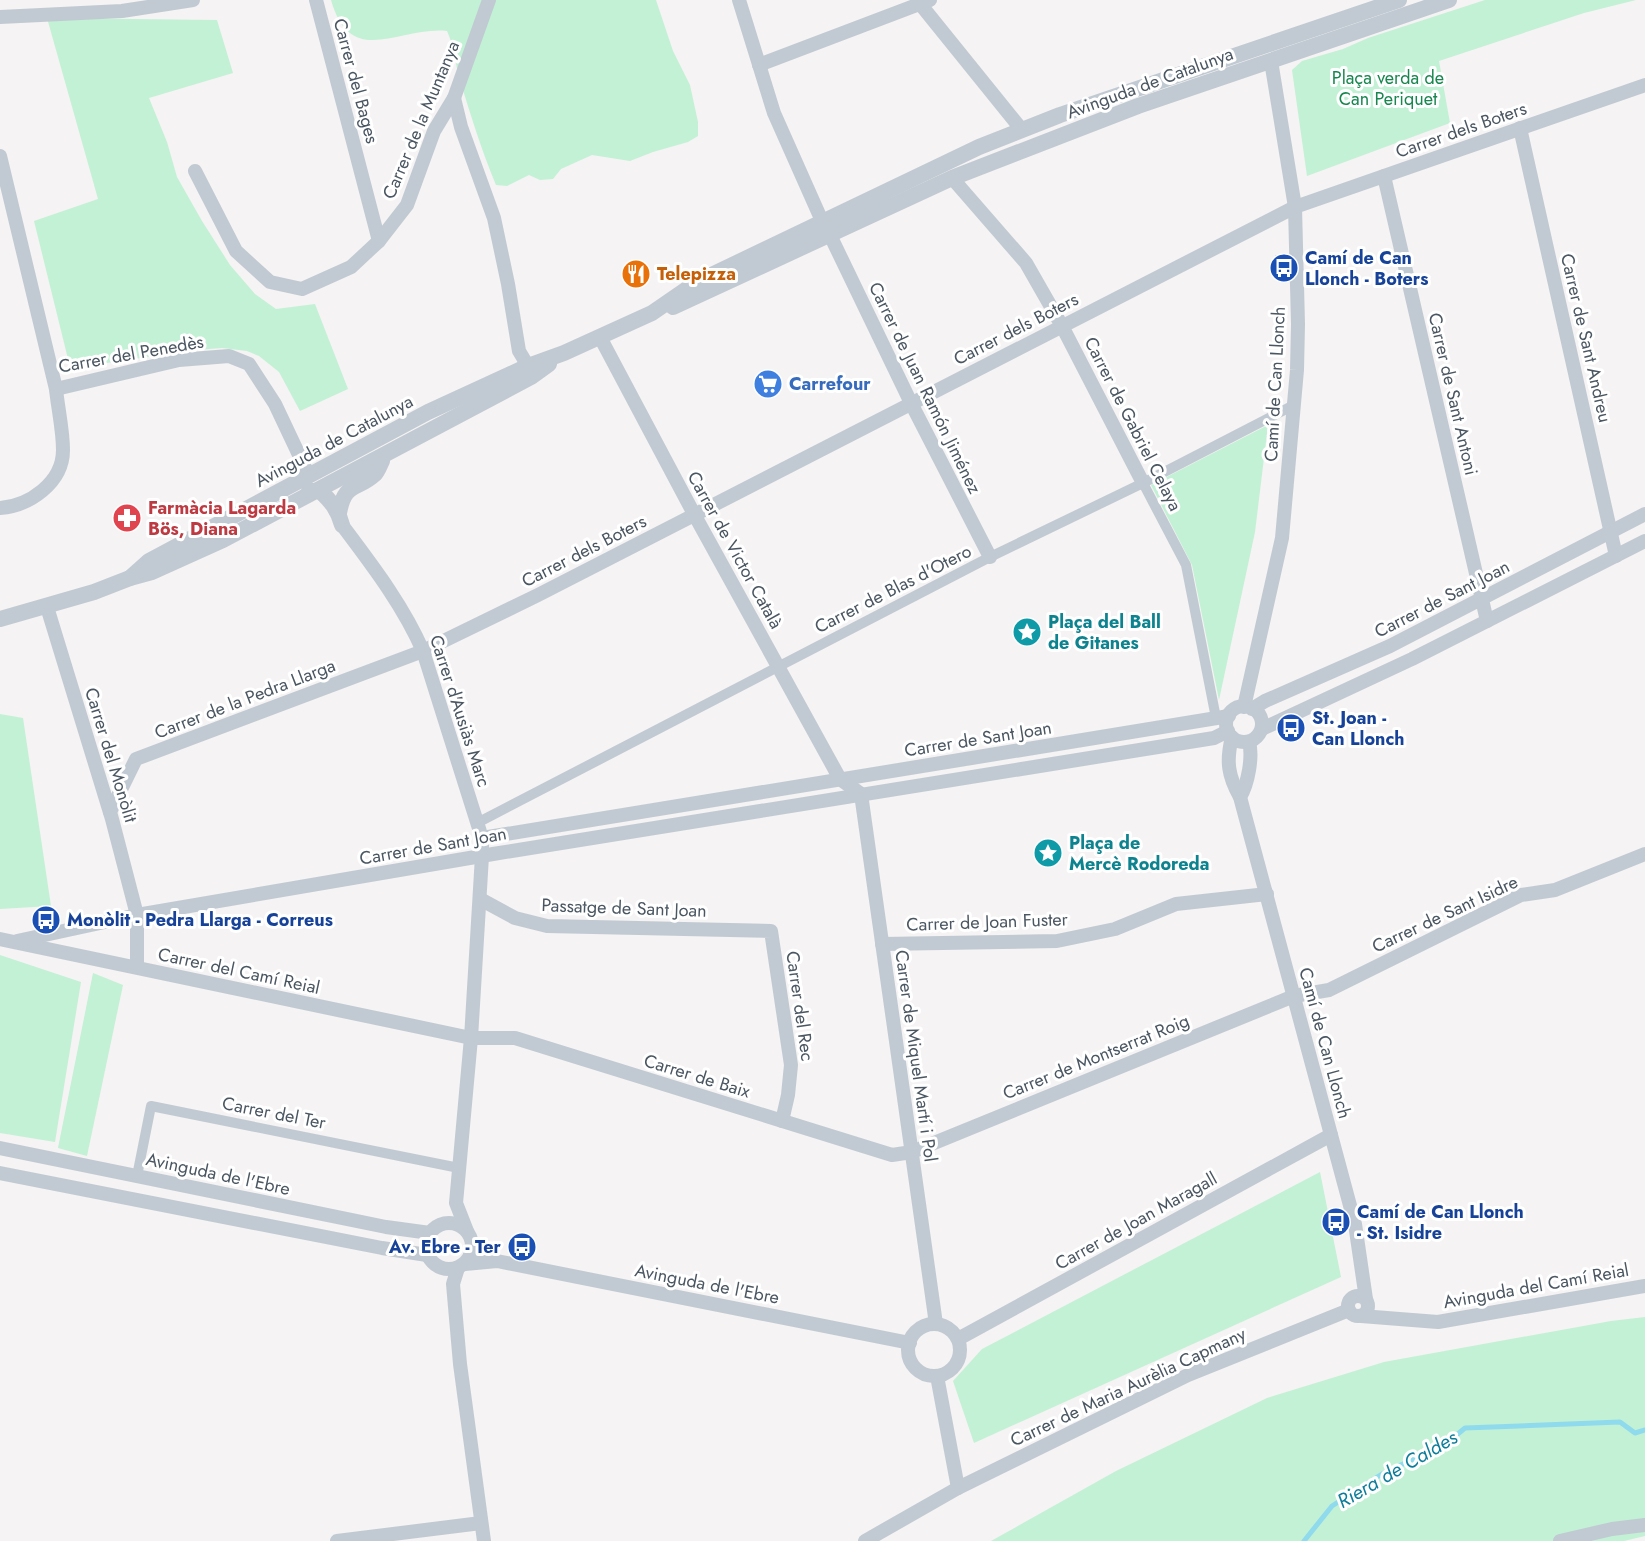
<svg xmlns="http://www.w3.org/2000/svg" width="1645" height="1541" font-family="Jost,sans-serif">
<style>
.green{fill:#c3f1d5}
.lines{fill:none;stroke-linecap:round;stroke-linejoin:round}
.stream{stroke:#90daee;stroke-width:5}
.pedestrian{stroke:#c1cad2;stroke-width:10}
.minor{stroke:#c1cad2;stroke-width:14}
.tertiary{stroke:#c1cad2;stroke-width:16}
.labels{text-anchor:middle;stroke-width:6;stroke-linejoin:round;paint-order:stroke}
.park-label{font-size:18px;fill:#17864f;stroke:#fff}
.street-label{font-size:18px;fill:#4a5661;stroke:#fff}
.transit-label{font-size:18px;font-weight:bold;fill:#164399;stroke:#fff;text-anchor:start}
.food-label{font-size:18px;font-weight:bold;fill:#c56008;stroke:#fff;text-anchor:start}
.shop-label{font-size:18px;font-weight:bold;fill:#366cbe;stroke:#fff;text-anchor:start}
.health-label{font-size:18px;font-weight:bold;fill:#be3a42;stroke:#fff;text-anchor:start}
.culture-label{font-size:18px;font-weight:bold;fill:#0d838f;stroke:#fff;text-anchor:start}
.water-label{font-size:20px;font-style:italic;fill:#0c7c9b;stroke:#fff}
</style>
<rect width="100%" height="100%" fill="#f5f3f3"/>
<!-- green -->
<g class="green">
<path d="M331,0H656L673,51L690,85L698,122V136L688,142L653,152L630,161L592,155L561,169L553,179L540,180L529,175L507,186L496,185C481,149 470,113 459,77C455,61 454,46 447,31C399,26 351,70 331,0Z"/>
<path d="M1485,0H1636L1584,13L1439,61L1450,123L1307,176L1292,70L1302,61L1343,49L1368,38Z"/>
<path d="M47,18L217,20L233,73L149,98L167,142L177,177L202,221L230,265L255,294L276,309L315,304L348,389L300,411L279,372L259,356L247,351L222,348L196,350L93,365L69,363L34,221L98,199Z"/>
<path d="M1268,425L1255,532L1219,700L1192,565L1151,485Z"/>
<path d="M0,714L23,718L51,906L0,909Z"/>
<path d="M0,955L81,982L55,1142L0,1133Z"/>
<path d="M93,973L123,985L87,1156L58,1148Z"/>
<path d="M1320,1172L1341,1277L974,1443L953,1381L982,1349Z"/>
<path d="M1645,1317V1536L1624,1541H991L1116,1471L1267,1398L1384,1362L1611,1321Z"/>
</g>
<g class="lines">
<!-- stream -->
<path class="stream" d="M1304,1541L1332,1506L1382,1474L1447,1443L1465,1428L1620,1422L1635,1433L1645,1430"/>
<!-- pedestrian -->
<g class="pedestrian">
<path d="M1143,483L1186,565L1216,718"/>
<path d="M477,823L990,557L1143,483L1294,405"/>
<path d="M137,1176L151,1106L459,1168"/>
</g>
<!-- minor -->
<g class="minor">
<path d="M316,0L379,241"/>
<path d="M739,0L774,113L822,221"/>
<path d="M917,0L1022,130"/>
<path d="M0,17L122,11L193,0"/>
<path d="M759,65L930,0"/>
<path d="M454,98L461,127L494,218L508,284L519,351L528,366"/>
<path d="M1520,128L1616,556"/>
<path d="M0,156L56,389L179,360L229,356L249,364L275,404L309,476"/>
<path d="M195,171L236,251L270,282L302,289L351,267L379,241L407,205L434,131L454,98L489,0"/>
<path d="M1384,176L1487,621"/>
<path d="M952,178L1026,263L1062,326L1143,483"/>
<path d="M830,235L911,403L990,557"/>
<path d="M600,337L694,514L840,779L861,794L936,1324"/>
<path d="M0,508C29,506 63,483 63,450C63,430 58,409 56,389"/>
<path d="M342,525C372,565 403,605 423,651L482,838V856L471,1038L456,1203L467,1231"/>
<path d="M47,607L112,819L137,915V967"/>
<circle cx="1244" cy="724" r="18"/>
<path d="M1244,707L1282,538L1297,370L1298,324L1295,207L1271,61"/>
<path d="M1252,709L1265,701L1390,646L1645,514"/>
<path d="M1262,729L1412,659L1645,541"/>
<path d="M1232,737C1226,761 1228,776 1240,797L1355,1224L1366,1299"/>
<path d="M1240,797C1248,784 1253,757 1249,742"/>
<path d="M110,812L136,759L423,651L538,595L1295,207L1645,85"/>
<path d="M482,838L1229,716"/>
<path d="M480,899L515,918L547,926L771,931L791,1065L788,1095L782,1121"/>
<path d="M0,939L471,1038H515L892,1155L912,1152L1294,996L1329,990L1521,895L1555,890L1645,854"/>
<path d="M17,941L137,915L493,854L1214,738L1228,731"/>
<path d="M882,944L1057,941L1115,929L1176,904L1267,894"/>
<path d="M0,1148L386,1227L430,1233"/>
<path d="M0,1173L382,1248L427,1255"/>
<circle cx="449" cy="1246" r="23"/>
<path d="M465,1264L497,1261L910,1343"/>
<path d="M458,1268L453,1284L460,1364L484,1541"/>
<circle cx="1358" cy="1306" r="10"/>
<path d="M1361,1316L1438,1322L1645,1286"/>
<circle cx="934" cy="1350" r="26"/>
<path d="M958,1339L1331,1135"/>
<path d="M937,1376L958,1488"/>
<path d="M337,1541L481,1523"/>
<path d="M865,1541L958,1488L1188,1375L1349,1310"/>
<path d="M1560,1541L1612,1529L1645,1525"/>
</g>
<!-- tertiary -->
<g class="tertiary">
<path d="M673,307L952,178L1138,106L1449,0"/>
<path d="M309,491H320C331,501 338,510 342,525"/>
<path d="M339,513C345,481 357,491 375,474C378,471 380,465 382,461"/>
<path d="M130,578L149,561L428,412L528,366L564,353L652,313L697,282L979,147L1060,115L1399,0"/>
<path d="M0,619L94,592L130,578L152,572L223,540L531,377L549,364"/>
</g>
</g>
<!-- icons -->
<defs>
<g id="bus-disc" transform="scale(1.5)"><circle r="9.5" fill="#1a4fb4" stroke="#fff"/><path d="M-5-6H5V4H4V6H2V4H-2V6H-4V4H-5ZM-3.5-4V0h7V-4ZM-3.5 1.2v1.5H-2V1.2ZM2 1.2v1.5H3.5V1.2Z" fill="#fff"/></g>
<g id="restaurant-disc" transform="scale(1.5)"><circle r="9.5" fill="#e8710a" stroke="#fff"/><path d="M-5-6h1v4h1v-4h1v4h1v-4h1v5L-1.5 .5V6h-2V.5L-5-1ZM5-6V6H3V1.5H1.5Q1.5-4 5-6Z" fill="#fff"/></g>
<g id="supermarket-disc" transform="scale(1.5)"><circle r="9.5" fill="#3f7fe0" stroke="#fff"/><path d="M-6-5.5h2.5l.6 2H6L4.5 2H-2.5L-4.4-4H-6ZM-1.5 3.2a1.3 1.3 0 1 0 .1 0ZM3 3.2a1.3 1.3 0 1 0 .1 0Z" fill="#fff"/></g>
<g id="pharmacy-disc" transform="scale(1.5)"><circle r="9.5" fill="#e0444e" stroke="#fff"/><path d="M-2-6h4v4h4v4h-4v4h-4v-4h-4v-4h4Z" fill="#fff"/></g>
<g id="sight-disc" transform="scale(1.5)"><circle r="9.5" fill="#0f9aa8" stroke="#fff"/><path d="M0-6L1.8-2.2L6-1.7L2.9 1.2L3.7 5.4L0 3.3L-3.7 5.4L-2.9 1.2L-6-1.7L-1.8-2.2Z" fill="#fff"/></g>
</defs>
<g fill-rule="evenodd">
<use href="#bus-disc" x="1284" y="268"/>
<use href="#restaurant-disc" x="636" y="274"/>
<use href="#supermarket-disc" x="768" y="384"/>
<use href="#pharmacy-disc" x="127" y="518"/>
<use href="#sight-disc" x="1027" y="632"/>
<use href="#bus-disc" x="1291" y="728"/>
<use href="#sight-disc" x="1048" y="853"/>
<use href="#bus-disc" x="46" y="920"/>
<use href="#bus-disc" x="1336" y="1222"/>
<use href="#bus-disc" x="522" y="1247"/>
</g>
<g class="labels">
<!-- park labels -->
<g class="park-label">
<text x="1388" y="84">Plaça verda de<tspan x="1388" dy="21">Can Periquet</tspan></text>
</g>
<!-- street labels -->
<g class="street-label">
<text transform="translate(356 81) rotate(75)" y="6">Carrer del Bages</text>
<text transform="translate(1150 83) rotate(-20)" y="6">Avinguda de Catalunya</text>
<text transform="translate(421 120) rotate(-67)" y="6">Carrer de la Muntanya</text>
<text transform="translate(1461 130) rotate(-19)" y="6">Carrer dels Boters</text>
<text transform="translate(1016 329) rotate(-27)" y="6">Carrer dels Boters</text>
<text transform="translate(1586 338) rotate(77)" y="6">Carrer de Sant Andreu</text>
<text transform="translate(131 354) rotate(-10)" y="6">Carrer del Penedès</text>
<text transform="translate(1275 384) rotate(-87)" y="6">Camí de Can Llonch</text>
<text transform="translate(925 388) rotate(64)" y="6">Carrer de Juan Ramón Jiménez</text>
<text transform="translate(1453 394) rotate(77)" y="6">Carrer de Sant Antoni</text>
<text transform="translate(1133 424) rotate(63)" y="6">Carrer de Gabriel Celaya</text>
<text transform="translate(334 441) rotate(-28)" y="6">Avinguda de Catalunya</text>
<text transform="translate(735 550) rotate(61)" y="6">Carrer de Victor Català</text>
<text transform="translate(584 551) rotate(-27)" y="6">Carrer dels Boters</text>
<text transform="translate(893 589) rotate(-27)" y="6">Carrer de Blas d'Otero</text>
<text transform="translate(1442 599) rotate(-27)" y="6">Carrer de Sant Joan</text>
<text transform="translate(245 699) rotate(-21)" y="6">Carrer de la Pedra Llarga</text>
<text transform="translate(460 711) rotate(72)" y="6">Carrer d'Ausiàs Marc</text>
<text transform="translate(978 739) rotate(-9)" y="6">Carrer de Sant Joan</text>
<text transform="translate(111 755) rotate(73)" y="6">Carrer del Monòlit</text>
<text transform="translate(433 846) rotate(-10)" y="6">Carrer de Sant Joan</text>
<text transform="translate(624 908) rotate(2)" y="6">Passatge de Sant Joan</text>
<text transform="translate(1445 914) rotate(-25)" y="6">Carrer de Sant Isidre</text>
<text transform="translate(987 922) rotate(-2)" y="6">Carrer de Joan Fuster</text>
<text transform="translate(239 971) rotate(12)" y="6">Carrer del Camí Reial</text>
<text transform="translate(800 1006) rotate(82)" y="6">Carrer del Rec</text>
<text transform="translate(1325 1043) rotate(75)" y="6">Camí de Can Llonch</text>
<text transform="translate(916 1056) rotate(82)" y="6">Carrer de Miquel Martí i Pol</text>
<text transform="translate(1096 1057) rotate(-22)" y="6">Carrer de Montserrat Roig</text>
<text transform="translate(697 1076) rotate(17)" y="6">Carrer de Baix</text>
<text transform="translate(274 1113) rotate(11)" y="6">Carrer del Ter</text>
<text transform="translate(218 1174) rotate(12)" y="6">Avinguda de l'Ebre</text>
<text transform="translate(1136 1221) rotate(-29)" y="6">Carrer de Joan Maragall</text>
<text transform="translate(707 1284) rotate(11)" y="6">Avinguda de l'Ebre</text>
<text transform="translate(1536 1286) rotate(-10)" y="6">Avinguda del Camí Reial</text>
<text transform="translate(1128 1387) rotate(-25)" y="6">Carrer de Maria Aurèlia Capmany</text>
</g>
<!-- transit labels -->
<g class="transit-label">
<text x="1305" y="264">Camí de Can<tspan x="1305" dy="21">Llonch - Boters</tspan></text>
<text x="1312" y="724">St. Joan -<tspan x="1312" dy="21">Can Llonch</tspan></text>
<text x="67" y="926">Monòlit - Pedra Llarga - Correus</text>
<text x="1357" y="1218">Camí de Can Llonch<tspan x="1357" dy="21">- St. Isidre</tspan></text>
<text x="501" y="1253" text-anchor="end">Av. Ebre - Ter</text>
</g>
<!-- food labels -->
<g class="food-label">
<text x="657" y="280">Telepizza</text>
</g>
<!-- shop labels -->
<g class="shop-label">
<text x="789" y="390">Carrefour</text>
</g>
<!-- health labels -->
<g class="health-label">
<text x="148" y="514">Farmàcia Lagarda<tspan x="148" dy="21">Bös, Diana</tspan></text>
</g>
<!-- culture labels -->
<g class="culture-label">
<text x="1048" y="628">Plaça del Ball<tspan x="1048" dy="21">de Gitanes</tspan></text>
<text x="1069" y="849">Plaça de<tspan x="1069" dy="21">Mercè Rodoreda</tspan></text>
</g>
<!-- water labels -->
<g class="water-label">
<text transform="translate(1397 1469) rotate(-30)" y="7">Riera de Caldes</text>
</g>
</g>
</svg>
